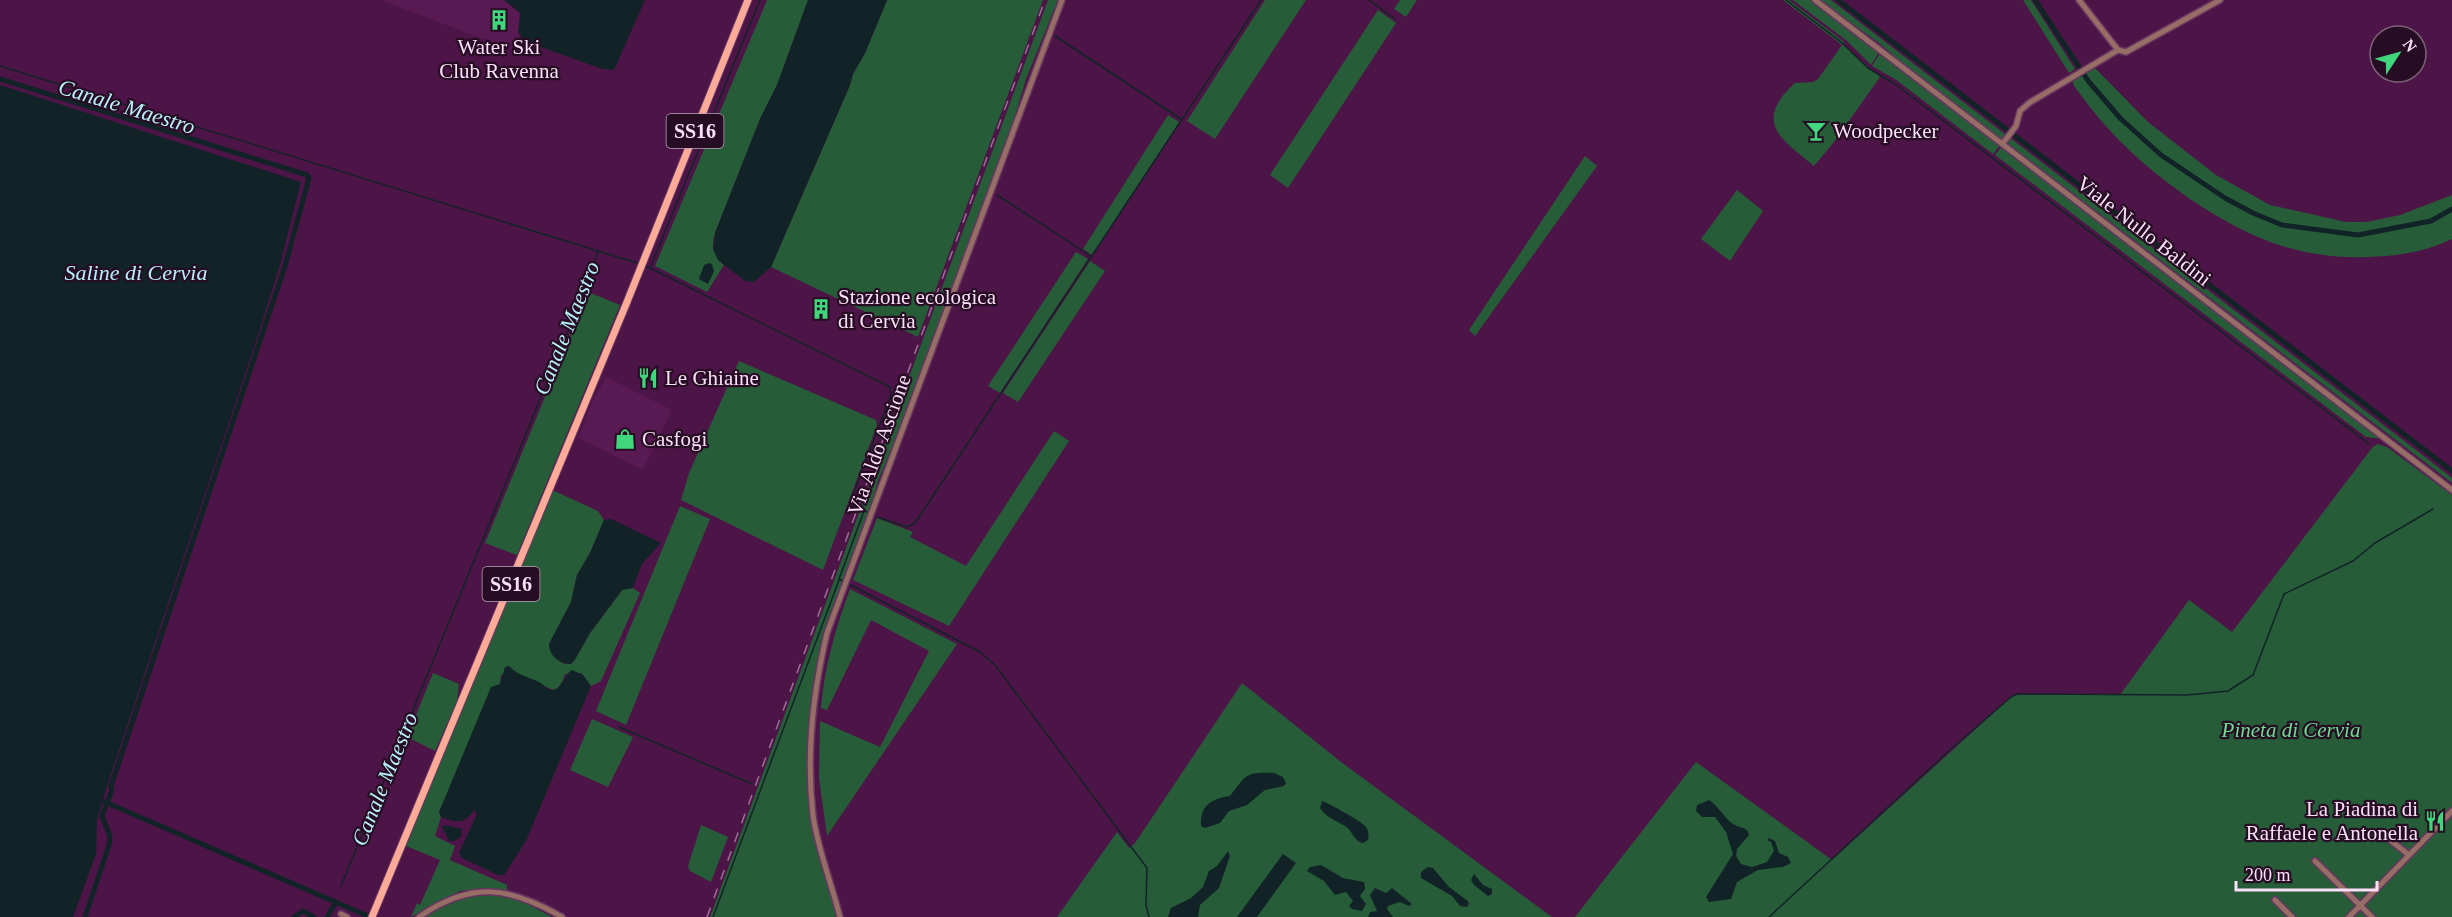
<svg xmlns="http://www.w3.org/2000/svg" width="2452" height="917" font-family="'Times New Roman',serif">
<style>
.built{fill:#591952}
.green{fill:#265d38}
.water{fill:#122327}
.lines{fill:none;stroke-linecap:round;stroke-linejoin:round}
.stream{stroke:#122327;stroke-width:1.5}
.canal{stroke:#122327;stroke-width:5}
.minor-casing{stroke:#693563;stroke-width:8}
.major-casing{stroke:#693563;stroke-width:9}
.minor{stroke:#966e65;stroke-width:5}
.major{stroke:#fdab99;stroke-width:7}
.rail{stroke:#9c7097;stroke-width:1.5;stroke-dasharray:10 10;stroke-linecap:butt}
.labels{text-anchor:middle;stroke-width:4.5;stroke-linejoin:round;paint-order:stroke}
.shield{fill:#260d23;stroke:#bca1b7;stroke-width:1.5}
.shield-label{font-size:20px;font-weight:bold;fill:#fce0f7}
.poi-label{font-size:21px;fill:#fce0f7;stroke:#260d23;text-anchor:start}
.street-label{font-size:21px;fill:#fce0f7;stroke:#260d23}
.park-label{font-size:21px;font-style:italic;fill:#6cdc91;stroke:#260d23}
.water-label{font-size:22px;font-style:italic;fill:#b7f0fc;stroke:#260d23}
</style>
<rect width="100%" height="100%" fill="#4d1447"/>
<!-- built -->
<g class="built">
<path d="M381,0H504L520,13L519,53Z"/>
<path d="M606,377L672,410L643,470L578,438L592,402Z"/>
</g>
<!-- green -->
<g class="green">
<path d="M767,0H808L777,85L760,119L715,233C711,246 713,256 724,265L707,292L655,266Z"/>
<path d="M887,0H1043L918,337L771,267L850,85L853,74L865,53Z"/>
<path d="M1048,0H1058L1026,79L1013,123L900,429L878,481L874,498C863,531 851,564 839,597C833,614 826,631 821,649C797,742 810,827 837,917H710Z"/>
<path d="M1265,0H1306L1215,139L1187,121Z"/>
<path d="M1400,0H1417L1406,17L1394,9Z"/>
<path d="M1783,0H1789L1844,42L1843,45L1880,77L1834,142L1814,166C1780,139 1753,121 1795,83L1813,82L1818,79L1842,45Z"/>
<path d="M1793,0H1811L1879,52L1871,65L1847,41Z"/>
<path d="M1819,0H1831L2006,135L2005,138L2000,139L1907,67L1879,43Z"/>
<path d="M2023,0H2031L2075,69L2069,73Z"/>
<path d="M1378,10L1396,23L1288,188L1270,175Z"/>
<path d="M1880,53L2000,145L1993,154L1895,79L1872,66Z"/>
<path d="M2095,68L2148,122L2216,175L2270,205L2346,222H2367L2400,215L2452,195V239C2425,252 2397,256 2368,257C2341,258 2312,255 2286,247C2225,230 2147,173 2105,125C2094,113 2084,99 2074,86L2072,79Z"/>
<path d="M1168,115L1179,122L1092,255L1083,249Z"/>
<path d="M2009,137L2429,460L2452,478V483L2008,144Z"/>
<path d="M2002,146L2450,491L2381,439L2366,437L1995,155Z"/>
<path d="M1585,156L1597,166L1475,336L1469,330Z"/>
<path d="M1737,190L1763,211L1730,261L1701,239Z"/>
<path d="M1076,252L1088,259L1000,393L988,386Z"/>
<path d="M1090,261L1105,271L1018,402L1003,393Z"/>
<path d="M588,292L620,305L517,555L485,543Z"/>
<path d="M739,361L876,420L877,425L823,570L681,500L689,473Z"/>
<path d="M1054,431L1069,441L949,626L853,580L877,518L913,532L910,537L966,566Z"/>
<path d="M2377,444L2387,447L2452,495V917H1575L1696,762L1832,860L2011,697L2018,695H2120L2189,600L2232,632L2372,448Z"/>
<path d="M552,490L598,511L604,520L590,553L577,575L571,602L549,644L553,656L564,664L574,661L590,633L623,589L633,588L640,593L601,681L591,686L581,673L565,674C563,679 561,688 554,690C552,690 519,675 515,672L501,675L500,684L439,812L441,817L435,836L455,846L450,860L507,885V892L486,888L460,891L411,917L417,903L420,905L440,860L406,846Z"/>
<path d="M680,506L710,519L626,725L596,711Z"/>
<path d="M850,589L957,644L827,836L819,778L820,721L880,747L929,651L871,620L827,710L821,708C824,667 836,627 850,589Z"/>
<path d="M433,673L459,684L457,702L435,751L407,737Z"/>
<path d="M1242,683L1341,762L1552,917H1057L1117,832L1129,848L1135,843Z"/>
<path d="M592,719L633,737L608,787L570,770Z"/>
<path d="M701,825L728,837L711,882L690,871L688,866Z"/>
<path d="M487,894L520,900L552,917H423C444,905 462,896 487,894Z"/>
</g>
<!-- water -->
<g class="water">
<path d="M504,0H645L614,70L602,69L524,41L518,32L520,13Z"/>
<path d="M808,0H887L865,53L853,74L850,85L771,267L754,282L745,281L718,260L713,249L715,233L760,119L777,85Z"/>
<path d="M0,85L301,182L280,265L258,335L108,783L97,820L96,854L73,917H0Z"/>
<path d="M709,263L712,264L714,271L708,284L699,279L704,265Z"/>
<path d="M611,519L661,543L642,564L633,588L622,590L590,633L574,661L571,664C560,664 549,656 549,644L571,602L577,575L590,553L604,520Z"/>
<path d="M509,666C519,676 527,676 539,682C545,685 549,693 556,689C563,685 564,675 572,670L583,675L591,686L526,841L504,875H498L462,858L459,853L477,814L474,810C464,825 457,823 441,817L439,812L491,687L500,684L505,667Z"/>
<path d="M1274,773L1283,777L1286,783L1284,786L1265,790L1247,805L1229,811L1220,823L1205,828L1201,826C1200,805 1211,799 1230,796C1247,775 1244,772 1274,773Z"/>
<path d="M1709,800C1719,806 1724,819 1735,825C1742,829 1747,826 1749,835L1737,849L1736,856L1741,864L1752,867L1767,862L1774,851L1771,842L1767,840L1769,838L1775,841L1779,853L1788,857L1791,863L1783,867L1758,870L1737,882L1731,899L1709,902L1706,897L1733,854L1726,832L1715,817H1702L1696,811L1697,805Z"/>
<path d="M1322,801C1325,801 1364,823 1365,826C1369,830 1369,835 1368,840L1363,843C1353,841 1353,831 1345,826C1335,820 1327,818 1320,808Z"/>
<path d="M444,825L462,829L461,837L454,841H449L442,827Z"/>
<path d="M1228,851L1230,856L1219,888L1200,905L1198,917H1168L1171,908L1191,898L1203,887L1209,871L1217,866Z"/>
<path d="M1283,854L1296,863L1257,917H1237Z"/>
<path d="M1321,865L1343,878L1364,882L1365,889L1360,896L1366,904L1362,911L1352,909L1349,906L1353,901L1346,892L1335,895L1324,881L1307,871L1310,867Z"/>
<path d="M1428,867L1433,868L1449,887L1468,901L1469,904L1467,907L1460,906L1452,896L1421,878V872Z"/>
<path d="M1474,874L1483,885L1492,889V894L1488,896L1474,885L1471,880Z"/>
<path d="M1375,888L1386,893L1392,888L1412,904L1409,906L1400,902L1388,906L1387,909L1393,917H1368L1370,912L1377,911L1370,895Z"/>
</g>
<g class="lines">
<!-- stream -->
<g class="stream">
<path d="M1369,0L1395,19"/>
<path d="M1786,0L1841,42L1868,68L1895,84L2368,443"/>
<path d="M1055,36L1181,119"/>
<path d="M0,66L598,251L577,309L341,886"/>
<path d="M997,195L1092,257"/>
<path d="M598,251L640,264"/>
<path d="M644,265L890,387L891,395L850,503L854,506"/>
<path d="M651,266L760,0"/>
<path d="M863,510L867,512"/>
<path d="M864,511L839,579L980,652L995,665L1147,868L1146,905L1149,917"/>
<path d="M877,517L907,527L915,523L1261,0"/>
<path d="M619,727L752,784"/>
<path d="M713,917L839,580"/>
<path d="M1769,917L1951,749L2011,697L2017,694L2187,695L2228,691L2253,675L2284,594L2353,561L2375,543L2433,509"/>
</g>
<!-- canal -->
<g class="canal">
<path d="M1838,0L2452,471"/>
<path d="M2035,0L2089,82L2121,119L2161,155L2225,198L2253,213L2282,225L2358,235L2431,221L2452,209"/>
<path d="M0,79L307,175L309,178L285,266L111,786L112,790L102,816L110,836L109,845L85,917"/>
<path d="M105,802L370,917"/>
<path d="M294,917L303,911L314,917"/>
<path d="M327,917L336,902"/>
</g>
<!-- minor casing -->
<g class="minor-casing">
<g id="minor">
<path d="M1815,0L2452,490"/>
<path d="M2118,50L2126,52L2220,0"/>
<path d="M2003,143L2016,126L2020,111L2029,103L2118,50L2079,0"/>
<path d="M2380,832L2409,855"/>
<path d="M2315,861L2372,917"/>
<path d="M2275,900L2292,917"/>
<path d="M341,914L347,917"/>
<path d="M419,917C471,881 509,886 562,917"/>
<path d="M840,917C832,885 817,847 813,815C806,754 813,692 827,633L1062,0"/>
<path d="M2349,917L2452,811"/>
</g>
</g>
<!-- major casing -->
<g class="major-casing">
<path id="major" d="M372,917L627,302L748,0"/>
</g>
<!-- minor -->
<use href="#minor" class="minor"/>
<!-- major -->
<use href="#major" class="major"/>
<!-- rail -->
<path class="rail" d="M707,917L1045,0"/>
</g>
<!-- icons -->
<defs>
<g id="building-bare" transform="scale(1.62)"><path d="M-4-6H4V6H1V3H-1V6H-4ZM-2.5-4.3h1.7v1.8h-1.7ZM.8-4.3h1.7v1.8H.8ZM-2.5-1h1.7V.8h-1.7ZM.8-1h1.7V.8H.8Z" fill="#40d77c" stroke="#260d23" stroke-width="2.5" paint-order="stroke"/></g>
<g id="bar-bare" transform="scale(1.62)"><path d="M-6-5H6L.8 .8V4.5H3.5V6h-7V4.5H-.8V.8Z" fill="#40d77c" stroke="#260d23" stroke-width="2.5" paint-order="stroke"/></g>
<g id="restaurant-bare" transform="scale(1.62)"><path d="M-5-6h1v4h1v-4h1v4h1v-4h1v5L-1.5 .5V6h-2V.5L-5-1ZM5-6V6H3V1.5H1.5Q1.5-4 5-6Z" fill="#40d77c" stroke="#260d23" stroke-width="2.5" paint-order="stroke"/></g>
<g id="shop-bare" transform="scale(1.62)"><path d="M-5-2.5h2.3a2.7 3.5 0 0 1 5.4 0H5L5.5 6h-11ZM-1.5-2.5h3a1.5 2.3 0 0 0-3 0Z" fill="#40d77c" stroke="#260d23" stroke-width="2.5" paint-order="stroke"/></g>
</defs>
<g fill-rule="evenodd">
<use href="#building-bare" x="499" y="20"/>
<use href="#bar-bare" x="1816" y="131"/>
<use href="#building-bare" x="821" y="309"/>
<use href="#restaurant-bare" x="648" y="378"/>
<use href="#shop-bare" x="625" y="439"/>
<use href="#restaurant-bare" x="2435" y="821"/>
</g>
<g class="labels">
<!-- shield labels -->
<g class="shield">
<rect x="666.5" y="114" width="57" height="34" rx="4.5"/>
<rect x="482.5" y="567" width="57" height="34" rx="4.5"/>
</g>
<g class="shield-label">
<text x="695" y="138">SS16</text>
<text x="511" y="591">SS16</text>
</g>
<!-- poi labels -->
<g class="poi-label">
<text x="499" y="54" text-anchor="middle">Water Ski<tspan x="499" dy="24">Club Ravenna</tspan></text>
<text x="1833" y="138">Woodpecker</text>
<text x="838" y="304">Stazione ecologica<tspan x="838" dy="24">di Cervia</tspan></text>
<text x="665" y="385">Le Ghiaine</text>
<text x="642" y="446">Casfogi</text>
<text x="2418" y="816" text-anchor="end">La Piadina di<tspan x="2418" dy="24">Raffaele e Antonella</tspan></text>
</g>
<!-- street labels -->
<g class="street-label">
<text transform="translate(2144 231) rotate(38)" y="7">Viale Nullo Baldini</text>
<text transform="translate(879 445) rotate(-70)" y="7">Via Aldo Ascione</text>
</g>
<!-- park labels -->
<g class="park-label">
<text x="2291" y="737">Pineta di Cervia</text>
</g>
<!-- water labels -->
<g class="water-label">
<text transform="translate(127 106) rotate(17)" y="8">Canale Maestro</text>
<text x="136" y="280">Saline di Cervia</text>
<text transform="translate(566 328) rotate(-68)" y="8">Canale Maestro</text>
<text transform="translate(384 779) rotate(-68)" y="8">Canale Maestro</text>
</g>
</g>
<!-- north arrow -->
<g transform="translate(2398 54) rotate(54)"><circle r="28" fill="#260d23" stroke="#7c6178" stroke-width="1.5"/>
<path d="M0-4.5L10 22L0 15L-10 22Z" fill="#40d77c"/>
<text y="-9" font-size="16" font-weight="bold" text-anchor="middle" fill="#fce0f7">N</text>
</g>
<!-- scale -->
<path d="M2236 881v9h141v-9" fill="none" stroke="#fce0f7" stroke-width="3"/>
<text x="2245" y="881" font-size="18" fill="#fce0f7" stroke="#260d23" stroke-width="4.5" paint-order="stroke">200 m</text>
</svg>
